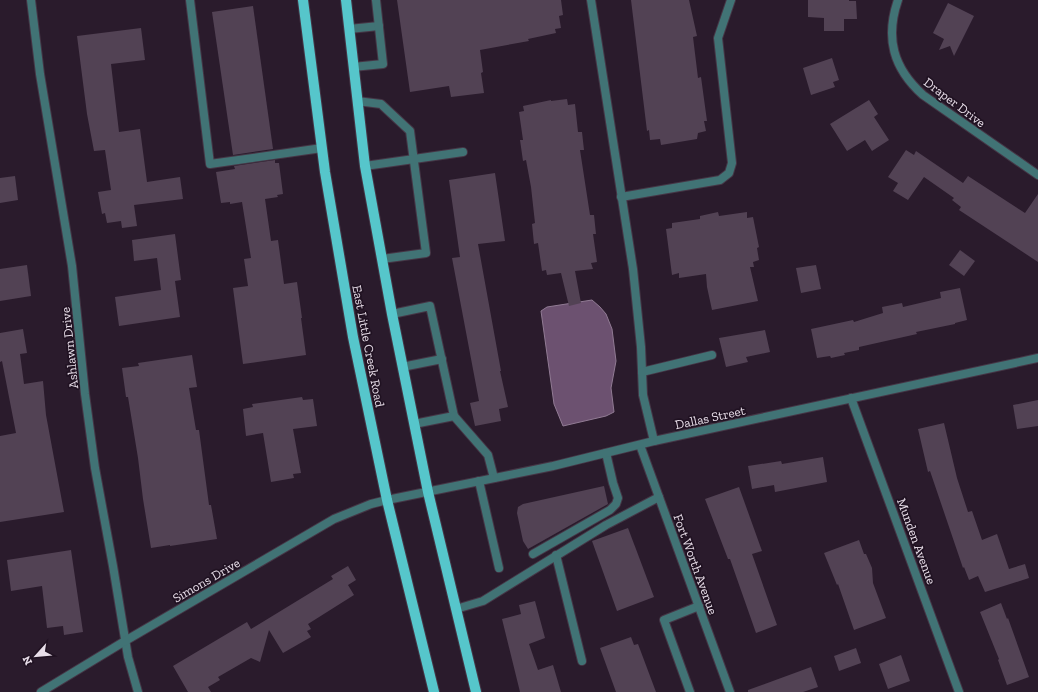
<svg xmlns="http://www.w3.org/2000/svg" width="1038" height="692" font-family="'Zilla Slab',serif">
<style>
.water{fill:#6c5170;stroke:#917b94}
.building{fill:#524254}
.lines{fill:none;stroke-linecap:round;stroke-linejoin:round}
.service-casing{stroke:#453646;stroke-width:10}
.minor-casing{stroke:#453646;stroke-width:10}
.primary-casing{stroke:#453646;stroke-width:12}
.service{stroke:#417375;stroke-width:8}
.minor{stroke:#417375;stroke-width:8}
.primary{stroke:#56c6cb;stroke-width:10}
.labels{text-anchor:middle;stroke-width:3.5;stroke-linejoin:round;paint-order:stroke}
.street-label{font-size:13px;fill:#e8dee9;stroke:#201222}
</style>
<rect width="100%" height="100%" fill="#2a1b2c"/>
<!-- water -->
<path class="water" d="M592,300L600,307L606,314L612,329L616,361L611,388L614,412L606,416L563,426L554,404L541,311L547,307Z"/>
<!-- building -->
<g class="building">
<path d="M397,0H561L563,15L559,16L561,28L555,29L556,33L528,39L529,41L480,50L483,72L481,73L484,93L451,97L449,86L410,92Z"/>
<path d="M631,0H689L697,36L693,37L698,78L701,77L707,121H704L706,131L698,133L697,139L661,145L660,139L650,140L649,130L647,131Z"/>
<path d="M808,0H849V1H856L857,19H844V31H824V18L808,17Z"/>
<path d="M948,3L974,16L954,56L950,46L939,50L944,39L933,33Z"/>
<path d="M253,6L273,149L233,155L212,12Z"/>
<path d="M141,28L145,60L111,64L119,132L140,129L147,182L180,177L183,199L134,205L137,226L122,228L121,221L107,223L105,213L102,214L98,192L111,190L105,150L94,151L87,114L77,36Z"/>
<path d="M832,58L839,80L833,82L835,87L811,95L803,68Z"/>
<path d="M567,99L568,105L575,104L578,132H582L584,150H580L590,215H594L596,234H593L597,262L591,263L593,269L575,271L581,303L569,306L561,273L547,275L546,270L542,271L538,243L534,244L532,224L535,223L531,187L526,160L523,161L520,140H523L519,112L524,111L523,106L551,100V101Z"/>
<path d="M869,100L878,114L874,117L889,140L872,151L865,140L847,151L830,124Z"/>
<path d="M906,150L914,155L916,151L963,183L968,176L1025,213L1038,194V262L959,210L961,207L952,200L954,198L924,177L908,200L893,191L898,183L888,177Z"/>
<path d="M275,160V163H279L283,194L277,195L278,197L265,199L271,241L278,240L284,284L297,282L302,318H301L306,355L243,364L233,288L248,286L244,259L251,258L242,202L230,204V202L221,203L216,172L235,169L234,166Z"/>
<path d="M495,173L505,241L478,244L501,371H500L508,407L499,409L501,421L475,426L470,403L479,401L452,258L460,257L449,180Z"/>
<path d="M15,176L18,200L0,203V178Z"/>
<path d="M718,212L719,216L747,212V218L753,217L759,247L757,248L759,260L753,262L754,267H750L758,301L712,310L707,287L706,274L679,278V273L672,275L666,229L672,228V223L700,219V216Z"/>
<path d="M175,234L181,280L175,281L180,317L119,326L115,297L161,290L157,258L134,261L132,240Z"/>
<path d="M960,250L975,261L964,276L949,265Z"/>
<path d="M27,265L31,296L0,301V269Z"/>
<path d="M816,265L821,289L801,293L796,268Z"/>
<path d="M960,288L967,320L955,323V324L916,332L917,334L859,347V350L844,353L845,355L831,358L830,356L817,358L811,329L853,320L854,322L883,313L882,307L902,303L903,307L941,298L940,292Z"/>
<path d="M23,329L27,353L20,354L24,384L43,381L46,415L64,512L0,522V436L16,433L2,361L0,362V333Z"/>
<path d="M765,330L770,352L746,357L748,362L726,367L719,338Z"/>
<path d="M192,355L197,387L189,388L196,430H199L209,505H211L217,539L170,546V545L151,548L143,499L138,458L128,397H126L122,368L139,366L138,363Z"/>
<path d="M302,397L303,400L313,399L317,426L293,429L301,473L293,474L294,478L271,482L263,433L246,436L243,409L253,407L252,404Z"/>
<path d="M1038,400V426L1017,429L1013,405Z"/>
<path d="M944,423L957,478L968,512L972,511L982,540L997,534L1009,569L1025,564L1029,578L985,592L978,576L969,580L964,567L963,568L930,471L928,472L918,429Z"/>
<path d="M823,457L827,482L775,492L774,485L752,489L748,466L781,461L782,464Z"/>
<path d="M604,486L608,504L528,549L523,541L517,513L518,507L523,504Z"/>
<path d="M739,487L762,551L752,554L777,625L756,633L730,559H728L705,499Z"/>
<path d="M628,528L654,597L617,611L592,541Z"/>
<path d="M859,540L864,554H866L872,568L873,583L886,618L854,630L838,584L837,585L824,553Z"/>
<path d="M71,550L83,632L64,635L63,626L47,628L42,586L11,591L7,560Z"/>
<path d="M348,566L356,580L348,585L354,595L308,624L311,629L307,631L311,637L283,653L269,630L260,662L251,658L218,677L220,680L208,687L211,692H188L173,666L247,622L251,629L333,579L331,576Z"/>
<path d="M535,601L545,638L529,644L538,670L553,665L561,692H520L502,619L521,614L519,605Z"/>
<path d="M1001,603L1007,619L1008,618L1029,677L1007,685L998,660L999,659L980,612Z"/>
<path d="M631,637L634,645L638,644L656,692H616L600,648Z"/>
<path d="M856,648L861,663L839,671L834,656Z"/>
<path d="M901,655L910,681L888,689L879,664Z"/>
<path d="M811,667L818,687L803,692H748V690Z"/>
</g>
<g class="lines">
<!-- service casing -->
<g class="service-casing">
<g id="service">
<path d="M190,0L210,164L322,148"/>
<path d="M591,0L633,269L641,347L643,395L654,441"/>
<path d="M349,29L379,26"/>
<path d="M353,67L383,64L376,0"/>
<path d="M357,101L381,104L410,131L426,253L382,259"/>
<path d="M365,166L463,152"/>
<path d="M621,197L720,180L729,173L732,163L718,38L731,0"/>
<path d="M392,314L430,306L454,416L414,424"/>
<path d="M402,367L442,359"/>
<path d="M642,372L712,355"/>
<path d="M454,416L488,455L494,478"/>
<path d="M479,481L499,568"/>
<path d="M533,554L610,510L616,504L618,498L613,483L606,453"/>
<path d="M556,555L582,661"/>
<path d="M456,609L483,601L606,525L659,497"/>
<path d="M690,692L664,620L699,606"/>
</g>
</g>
<!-- minor casing -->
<g class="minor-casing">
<g id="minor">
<path d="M31,0L40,74L72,266L85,394L95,468L113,566L128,657L138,692"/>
<path d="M898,0C885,38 893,68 923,95L1038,175"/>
<path d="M851,398L959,692"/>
<path d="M640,445L730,692"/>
<path d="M41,692L125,641L334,519L371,504L387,500L553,466L654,441L1038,358"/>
</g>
</g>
<!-- primary casing -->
<g class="primary-casing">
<g id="primary">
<path d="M303,0L325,172L353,337L387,500L434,692"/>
<path d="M346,0L365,166L392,314L428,492L476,692"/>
</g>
</g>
<!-- service -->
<use href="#service" class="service"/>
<!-- minor -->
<use href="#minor" class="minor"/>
<!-- primary -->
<use href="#primary" class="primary"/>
</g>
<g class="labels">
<!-- street labels -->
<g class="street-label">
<text transform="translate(955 102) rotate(37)" y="5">Draper Drive</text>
<text transform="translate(369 346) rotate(79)" y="5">East Little Creek Road</text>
<text transform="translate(69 348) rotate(-96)" y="5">Ashlawn Drive</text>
<text transform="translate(710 417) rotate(-12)" y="5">Dallas Street</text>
<text transform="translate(917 541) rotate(70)" y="5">Munden Avenue</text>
<text transform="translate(696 564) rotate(70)" y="5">Fort Worth Avenue</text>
<text transform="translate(206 580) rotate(-30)" y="5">Simons Drive</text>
</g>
</g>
<!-- north arrow -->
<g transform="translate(36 656) rotate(243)" stroke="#201222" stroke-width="3" paint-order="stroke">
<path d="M0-3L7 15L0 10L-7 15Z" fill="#e8dee9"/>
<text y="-6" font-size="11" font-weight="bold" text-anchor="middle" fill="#e8dee9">N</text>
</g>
</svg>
